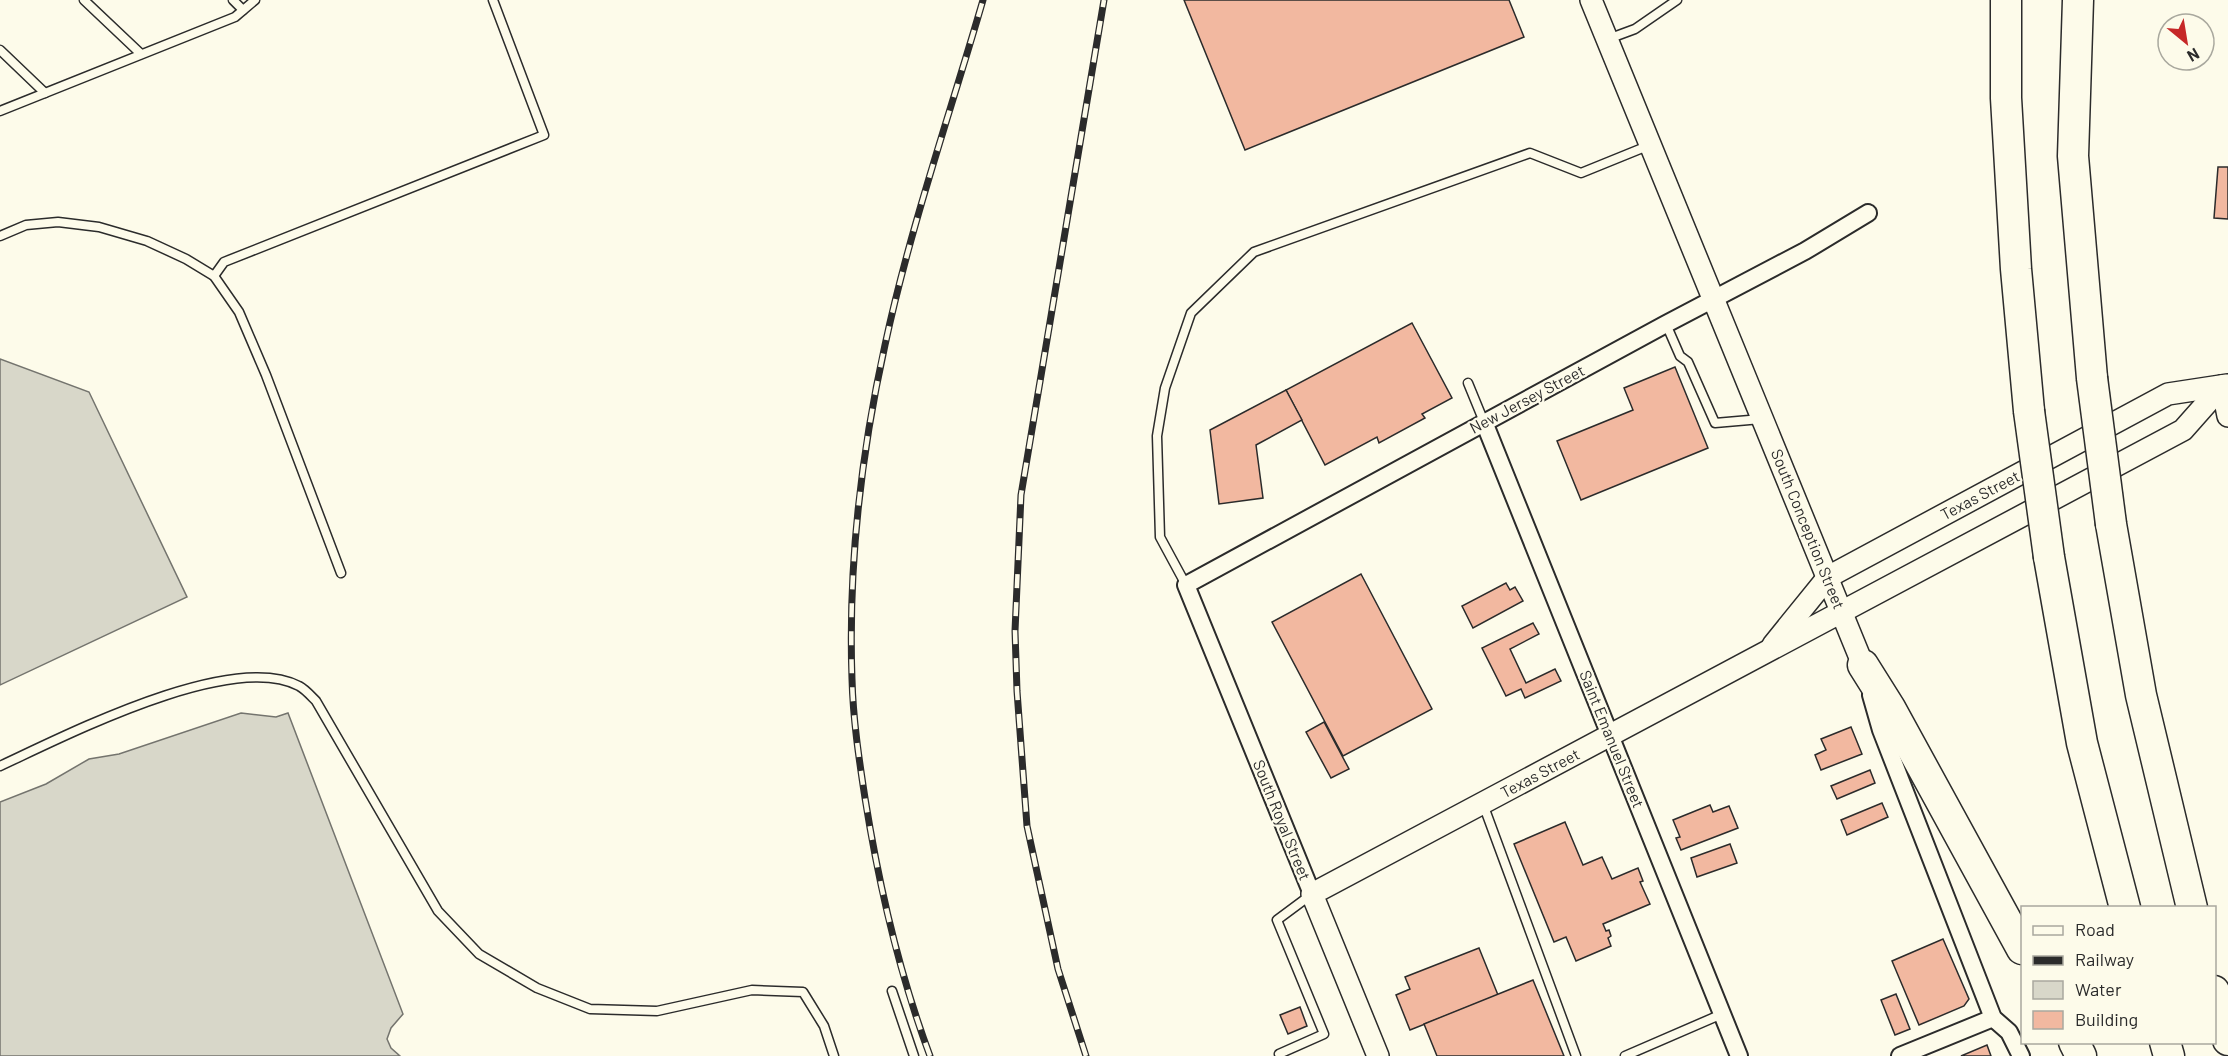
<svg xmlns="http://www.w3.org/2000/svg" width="2228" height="1056" font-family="Barlow,sans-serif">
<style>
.water{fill:#d8d7c9;stroke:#74746e;stroke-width:1.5}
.building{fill:#f2b8a0;stroke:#2b2b2b;stroke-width:1.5}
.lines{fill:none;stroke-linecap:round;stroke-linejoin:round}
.service-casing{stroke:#2b2b2b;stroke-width:11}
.minor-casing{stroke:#2b2b2b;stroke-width:20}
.tertiary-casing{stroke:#2b2b2b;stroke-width:24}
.motorway-casing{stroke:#2b2b2b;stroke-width:33}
.service{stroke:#fdfbea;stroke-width:8}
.minor{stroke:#fdfbea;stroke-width:16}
.tertiary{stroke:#fdfbea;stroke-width:21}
.motorway{stroke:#fdfbea;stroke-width:30}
.rail-casing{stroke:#2b2b2b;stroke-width:7}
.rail{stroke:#fdfbea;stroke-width:4.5;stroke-dasharray:14;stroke-linecap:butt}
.motorway-bridge-casing{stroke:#2b2b2b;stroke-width:33;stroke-linecap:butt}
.motorway-bridge{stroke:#fdfbea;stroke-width:30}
.labels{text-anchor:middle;stroke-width:4.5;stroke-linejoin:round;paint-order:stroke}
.street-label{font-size:16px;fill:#2b2b2b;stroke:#fdfbea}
</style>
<rect width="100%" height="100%" fill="#fdfbea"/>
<!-- water -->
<g class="water">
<path d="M0,359L89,392L187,597L0,685Z"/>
<path d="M241,713L276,717L288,713L403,1014L391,1028L387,1039L391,1048L400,1056H0V802L46,784L89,759L119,754Z"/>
</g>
<!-- building -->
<g class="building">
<path d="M1184,0H1509L1524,37L1245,150Z"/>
<path d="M2218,167H2228V219L2214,218Z"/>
<path d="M1412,323L1452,398L1422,414L1425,418L1379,443L1377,437L1325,465L1286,390Z"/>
<path d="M1675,367L1708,448L1581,500L1557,441L1633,410L1624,388Z"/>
<path d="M1286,390L1302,420L1256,445L1263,498L1219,504L1210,430Z"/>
<path d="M1361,574L1432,709L1343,756L1272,622Z"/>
<path d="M1506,583L1510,590L1515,587L1523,601L1473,628L1462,606Z"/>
<path d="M1533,623L1539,634L1510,649L1526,683L1555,669L1561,681L1525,698L1521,689L1506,696L1482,648Z"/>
<path d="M1324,722L1349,769L1331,778L1306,732Z"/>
<path d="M1851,727L1862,754L1821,770L1815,755L1826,750L1821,739Z"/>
<path d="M1870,770L1875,783L1837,799L1831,786Z"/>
<path d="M1882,803L1888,817L1847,835L1841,820Z"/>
<path d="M1710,805L1713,812L1729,806L1738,828L1681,850L1676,838L1680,837L1673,820Z"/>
<path d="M1565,822L1583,865L1602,857L1612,879L1638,868L1643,881L1640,882L1650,904L1603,924L1606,931L1609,930L1611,936L1608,938L1611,946L1576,961L1566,937L1554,942L1514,844Z"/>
<path d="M1730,844L1737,863L1697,877L1691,858Z"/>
<path d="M1943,939L1969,999L1964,1006L1919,1025L1892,961Z"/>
<path d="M1479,948L1498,995L1410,1030L1396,995L1410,989L1405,977Z"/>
<path d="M1533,980L1564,1056H1437L1424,1024Z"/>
<path d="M1896,994L1910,1029L1895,1035L1881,1000Z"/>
<path d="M1300,1007L1307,1026L1288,1034L1280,1015Z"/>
<path d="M1987,1045L1991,1056H1961Z"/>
</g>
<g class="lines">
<!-- service casing -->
<g class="service-casing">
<g id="service">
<path d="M84,0L141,54"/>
<path d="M233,0L243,10"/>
<path d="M1608,39L1635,29L1677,0"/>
<path d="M0,50L45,93"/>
<path d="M0,111L235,17L255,0"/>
<path d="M0,236L26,225L58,222L99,227L147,241L186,259L214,276L239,312L266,375L341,573"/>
<path d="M214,276L224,262L544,135L493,0"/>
<path d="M1666,324L1680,356L1688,362L1715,423L1761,419"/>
<path d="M1468,383L1484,422"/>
<path d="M1186,585L1160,537L1157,436L1165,388L1191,313L1254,252L1530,153L1581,173L1650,145"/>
<path d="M0,766C65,736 231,650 299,686C305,689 311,696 316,701L438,911L479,954L537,988L590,1009L657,1011L752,990L803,992L824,1026L834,1056"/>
<path d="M1483,804L1576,1056"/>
<path d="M892,991L914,1056"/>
<path d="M1280,1056L1279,1054L1324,1034L1277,920L1312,894"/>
<path d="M1625,1056L1722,1014"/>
</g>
</g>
<!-- minor casing -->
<g class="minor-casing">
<g id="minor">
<path d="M1484,422L1739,1056"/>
<path d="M1871,695L1881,730L1993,1018L2009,1032L2021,1056"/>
<path d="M1312,894L1186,585L1666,324L1805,251L1868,213"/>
<path d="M1900,1056L1993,1018"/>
</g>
</g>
<!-- tertiary casing -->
<g class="tertiary-casing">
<g id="tertiary">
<path d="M1591,0L1863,665"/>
<path d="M2222,386L2228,416"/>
<path d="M1773,645L1828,577L2168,394L2227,385"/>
<path d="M1378,1056L1312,894L2183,430L2222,386"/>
</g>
</g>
<!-- motorway casing -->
<g class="motorway-casing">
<g id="motorway">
<path d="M2006,0V98L2016,269L2029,411"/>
<path d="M2078,0L2073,156L2092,378"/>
<path d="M2111,524L2141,695L2192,908"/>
<path d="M2049,557L2082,743L2125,908"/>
<path d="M1863,665L1890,708L2022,949"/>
<path d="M2214,991L2228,1040"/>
<path d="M2074,1042L2081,1056"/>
<path d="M2165,1042L2169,1056"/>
</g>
</g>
<!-- service -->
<use href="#service" class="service"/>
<!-- minor -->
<use href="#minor" class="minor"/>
<!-- tertiary -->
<use href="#tertiary" class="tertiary"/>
<!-- motorway -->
<use href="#motorway" class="motorway"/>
<!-- rail casing -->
<g class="rail-casing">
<g id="rail">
<path d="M930,1056C899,973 879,886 865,798C859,759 853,719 852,679C848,567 861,454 885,345C910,228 950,114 983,0"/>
<path d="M1086,1056L1058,969L1027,826L1017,691L1015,631L1021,495L1104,0"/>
</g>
</g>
<!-- rail -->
<use href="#rail" class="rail"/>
<!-- motorway-bridge casing -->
<g class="motorway-bridge-casing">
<g id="motorway-bridge">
<path d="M2092,378L2111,524"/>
<path d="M2029,411L2049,557"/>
</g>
</g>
<!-- motorway-bridge -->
<use href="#motorway-bridge" class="motorway-bridge"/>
</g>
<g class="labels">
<!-- street labels -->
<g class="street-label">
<text transform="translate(1527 399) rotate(-28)" y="6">New Jersey Street</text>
<text transform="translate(1980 495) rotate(-28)" y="6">Texas Street</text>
<text transform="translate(1808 529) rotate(68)" y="6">South Conception Street</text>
<text transform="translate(1612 739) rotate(68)" y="6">Saint Emanuel Street</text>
<text transform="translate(1540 773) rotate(-28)" y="6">Texas Street</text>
<text transform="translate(1282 820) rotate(68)" y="6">South Royal Street</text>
</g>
</g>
<!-- legend -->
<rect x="2021" y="906" width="195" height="138" fill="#fdfbea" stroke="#a9a89e" stroke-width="1.5"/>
<rect x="2033" y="926" width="30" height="9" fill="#fdfbea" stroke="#a9a89e" stroke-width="1.5"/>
<text x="2075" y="936" font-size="18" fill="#2b2b2b">Road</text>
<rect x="2033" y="956" width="30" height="9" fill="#2b2b2b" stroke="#a9a89e" stroke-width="1.5"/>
<text x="2075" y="966" font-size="18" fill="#2b2b2b">Railway</text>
<rect x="2033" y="981" width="30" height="18" fill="#d8d7c9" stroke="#a9a89e" stroke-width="1.5"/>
<text x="2075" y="996" font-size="18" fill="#2b2b2b">Water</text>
<rect x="2033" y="1011" width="30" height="18" fill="#f2b8a0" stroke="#a9a89e" stroke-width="1.5"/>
<text x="2075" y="1026" font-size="18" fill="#2b2b2b">Building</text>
<!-- north arrow -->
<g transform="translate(2186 42) rotate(150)"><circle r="28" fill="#fdfbea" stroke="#a9a89e" stroke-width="1.5"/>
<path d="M0-4.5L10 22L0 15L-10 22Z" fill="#c62828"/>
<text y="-9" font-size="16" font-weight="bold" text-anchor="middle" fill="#2b2b2b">N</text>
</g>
</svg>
